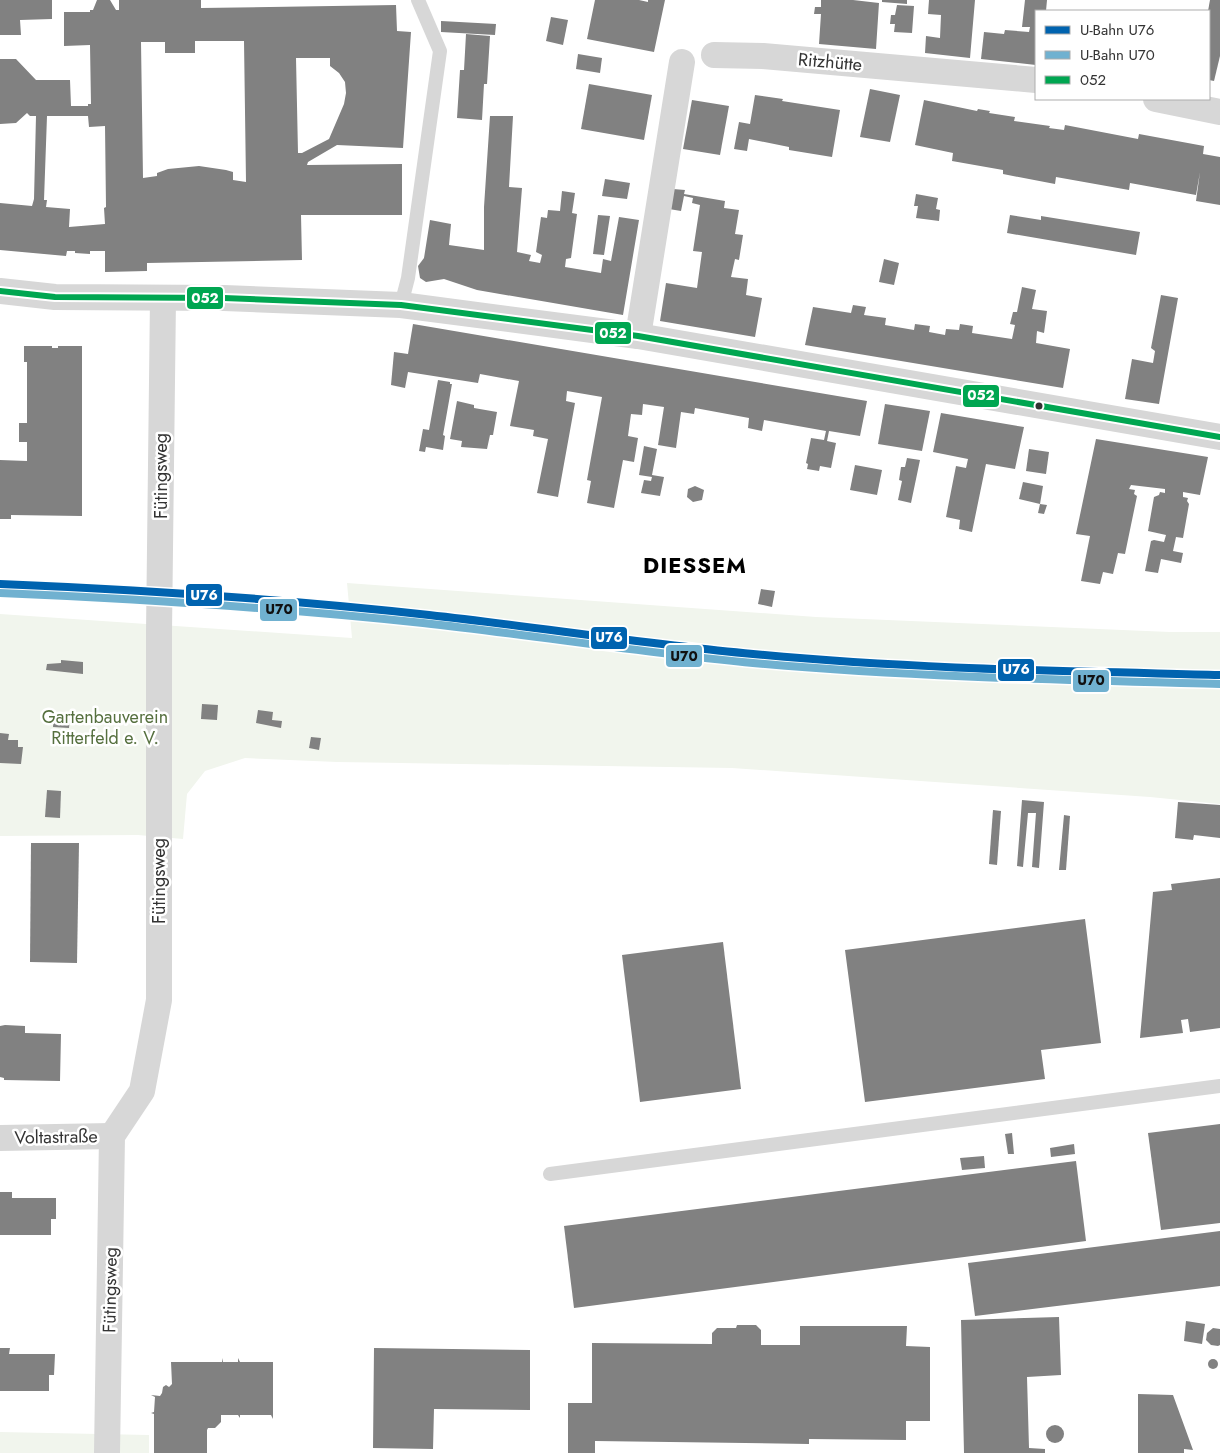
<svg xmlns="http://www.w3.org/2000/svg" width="1220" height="1453" font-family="Jost,sans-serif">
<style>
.green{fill:#f1f5ed}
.building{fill:#818181;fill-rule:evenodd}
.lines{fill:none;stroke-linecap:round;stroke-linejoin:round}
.lane{stroke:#d7d7d7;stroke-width:14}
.street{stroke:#d7d7d7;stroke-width:26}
.bus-1-casing{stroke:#fff;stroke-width:10}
.bus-1{stroke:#00a651;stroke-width:6}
.metro-1-casing{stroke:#fff;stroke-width:11}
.metro-2-casing{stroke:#fff;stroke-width:11}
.metro-1{stroke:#0063af;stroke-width:8}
.metro-2{stroke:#70b1d0;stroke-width:8}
.bus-dot{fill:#333;stroke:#fff;stroke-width:2}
.labels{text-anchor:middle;stroke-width:5;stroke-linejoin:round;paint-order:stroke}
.street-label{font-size:18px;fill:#333;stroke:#fff}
.park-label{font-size:18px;fill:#56703f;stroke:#fff}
.district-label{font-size:22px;font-weight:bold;letter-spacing:1px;fill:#000;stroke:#fff}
.line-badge{stroke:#fff;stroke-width:2}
.badge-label{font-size:14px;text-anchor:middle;font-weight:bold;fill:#fff}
.pale-badge-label{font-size:14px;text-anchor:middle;font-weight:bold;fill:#111}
</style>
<rect width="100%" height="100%" fill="#fff"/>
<!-- green -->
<g class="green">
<path d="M347,583L816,617L1170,632H1220V804L1150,797L732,768L337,762L245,758L205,771L187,794L183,839L138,835L0,836V614L352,638Z"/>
<path d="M0,1432L149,1435V1453H0Z"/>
</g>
<!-- building -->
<g class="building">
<path d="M0,0H52V19L20,20L21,35H0Z"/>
<path d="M97,0H110L116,10H119V0H201V8L396,5L397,31L411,32L403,148L337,145L308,162L307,165L402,164V215H301L302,260L147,263V271L105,272V251H90V254L75,253V251H67L66,256L0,250V203L32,206L34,199L36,116H30L27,113L16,123L0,124V59H16L36,80H70L71,106H88V104H91L90,45L64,46V12H90V10H93ZM195,41H244L246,182L233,180V172L226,170L199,166L168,169L157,173V176L143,178L141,42H165V53H195ZM296,58H330V66L339,73L345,82L346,93L344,104L329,139L302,153H298ZM47,116H88L89,127L105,126L106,207L104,208L105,224L69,227L70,209L46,207L47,200H44Z"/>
<path d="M595,0H639L648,2V0H665L654,52L587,39Z"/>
<path d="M821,0H853L879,3L876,49L819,44L821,14H814L815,7H821Z"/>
<path d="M882,0H907V4L882,2Z"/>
<path d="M929,0H975L970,58L925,53L926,36L940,38L941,15L928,14Z"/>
<path d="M1025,0H1047L1046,11H1036V65L981,59L984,32L1004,34L1005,30L1029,32L1030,27H1022Z"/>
<path d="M1210,0H1220V56L1214,81L1209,80L1208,11Z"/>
<path d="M897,5L914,6L912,33L894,32L895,24H890L891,15H895Z"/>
<path d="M551,17L568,20L563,45L546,41Z"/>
<path d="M441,21L496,24L495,35L441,32Z"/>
<path d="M466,34L490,36L487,84H484L482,120L457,118L460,70H464Z"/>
<path d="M578,54L602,58L600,73L576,69Z"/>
<path d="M589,84L652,95L644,140L581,129Z"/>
<path d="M870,89L900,95L890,142L860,137Z"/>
<path d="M755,95L783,99L782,101L840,110L832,157L789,150V147L749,139L747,151L734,149L739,122L750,124Z"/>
<path d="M692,100L729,106L720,155L683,149Z"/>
<path d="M924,100L977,111L978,109L990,111L989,113L1015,117L1014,121L1050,126L1049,128L1064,130L1065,125L1138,139L1139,134L1204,146L1203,154L1220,157V205L1196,201L1200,172L1196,195L1130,183L1129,190L1056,177L1055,184L1003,174V170L952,161L953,153L915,145Z"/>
<path d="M490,116H513L509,187L522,188L517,252L531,255L529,261L540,263L542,255L536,252L541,217L547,218L548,210L560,211L562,191L575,193L572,213L577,214L571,258L566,259L565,267L601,273L603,259L611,261L619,217L639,220L623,315L477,290L444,279L426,282L420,278L418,266L424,258L430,220L451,224L449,245L484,250V207Z"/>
<path d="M605,179L630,183L627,199L602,196Z"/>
<path d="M673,189L685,190L684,194L725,201L724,208L739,210L735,234L743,235L739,260L735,259L731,277L748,279L746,295L762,298L755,337L660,321L666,283L697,288L702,252L693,251L700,205L692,203L693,198L684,196L681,211L669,209Z"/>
<path d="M916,194L938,198L936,209L940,210L939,221L916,218L918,206H914Z"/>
<path d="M598,215L610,216L604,255L593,254Z"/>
<path d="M1010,215L1041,220V216L1140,232L1136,255L1007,233Z"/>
<path d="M884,259L899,263L894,285L879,282Z"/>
<path d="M1022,287L1036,290L1032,309L1047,311L1044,333L1037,331L1036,343L1070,349L1063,388L805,345L813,307L851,313L853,305L866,307L864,315L886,318L885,325L914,330L915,324L930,326L929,332L945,335L946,329L959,330L960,324L973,326L972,333L1012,339L1015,325L1010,324L1013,312H1017Z"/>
<path d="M1161,295L1178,298L1159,404L1125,399L1132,359L1153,363L1155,351L1151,348Z"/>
<path d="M413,324L867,401L860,436L829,431L827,441L836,443L831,468L820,466L819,471L807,469L808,464L806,463L811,438L824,440L826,431L764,420L762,431L748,428L749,418L695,408L694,414L681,412L676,448L658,445L664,407L643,404L642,415L631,414L628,436L638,438L634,462L623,460L614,508L587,503L591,481L587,480L602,397L567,391L566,401L575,403L558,497L537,493L548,439L533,436L534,430L510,426L519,381L480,374L478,383L408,372L405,388L391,385L394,352L408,354Z"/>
<path d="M24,346H52V348H58V346H82V516L11,515V519H0V460L27,461V442H19V423H27V362H24Z"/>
<path d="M438,380L450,382V384H452L443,435L445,436L443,450L426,447L425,452L419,451L423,429L429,430Z"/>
<path d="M457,401L474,405V408L497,412L493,435H490L487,449L461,447L462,441L450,439Z"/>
<path d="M885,404L930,411L922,451L878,444Z"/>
<path d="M941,413L1024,427L1015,469L986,464L972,532L959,529L960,520L946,517L956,466L966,468L968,459L933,452Z"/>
<path d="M1096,439L1208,457L1200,495L1183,492V497L1188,498L1187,501L1189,504L1183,538L1176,537L1173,551L1183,553L1181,563L1161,559L1158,573L1145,571L1151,541L1154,540L1164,542L1166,535L1148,531L1154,497L1159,495L1160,492L1165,493V489L1131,485L1129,489L1135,490L1134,494L1137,496L1125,554L1118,553L1113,574L1103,572L1100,584L1081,581L1090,536L1076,534Z"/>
<path d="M644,446L657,449L652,475L664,477L660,496L641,493L644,480L651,481L652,477L639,475Z"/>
<path d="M1029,449L1049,452L1046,474L1026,471Z"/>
<path d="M907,458L920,460L911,503L898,500L902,481L899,480L901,467H905Z"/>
<path d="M855,465L882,470L877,495L850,490Z"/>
<path d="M1023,482L1043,486L1040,504L1019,499Z"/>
<path d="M695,486L704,490L702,500L693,502L687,497L688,489Z"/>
<path d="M1040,504L1047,505L1044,514L1038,513Z"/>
<path d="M761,589L775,591L772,607L758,604Z"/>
<path d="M61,660L83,662V674L46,670L47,664L61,663Z"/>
<path d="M202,704L218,705L217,720L201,719Z"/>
<path d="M258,710L273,712L272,720L282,721L281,728L256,723Z"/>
<path d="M54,716L70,717L69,728L53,727Z"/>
<path d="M0,733L9,734L8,740H18V747H23L21,764L0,763Z"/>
<path d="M311,737L321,738L319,750L309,748Z"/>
<path d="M47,790L61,791L60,818L45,817Z"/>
<path d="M1022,800L1044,802L1039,868L1032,867L1036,813H1028L1023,867L1017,866Z"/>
<path d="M1178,802L1220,805V838L1194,835L1193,840L1175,838Z"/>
<path d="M993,810L1001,811L997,865L989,864Z"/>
<path d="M1064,815L1070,816L1066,870H1059Z"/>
<path d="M31,843H79L77,963L30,962Z"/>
<path d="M1220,878V1028L1190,1032L1188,1019L1181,1020L1183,1033L1140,1038L1153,892L1172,890L1171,884Z"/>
<path d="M1085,919L1101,1043L1041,1050L1045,1079L865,1102L845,950Z"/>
<path d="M723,942L741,1089L640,1102L622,955Z"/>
<path d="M5,1025L25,1026V1033L61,1034L60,1081L4,1080V1078L0,1077V1026Z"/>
<path d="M1220,1124V1223L1161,1230L1148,1133Z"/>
<path d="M1012,1133L1014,1154H1008L1005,1134Z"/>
<path d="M1074,1144L1075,1154L1051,1157L1050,1148Z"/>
<path d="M984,1156L985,1168L962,1170L960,1158Z"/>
<path d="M1076,1161L1086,1241L574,1308L564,1226Z"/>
<path d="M0,1192H12V1198H56V1219H51V1235H0Z"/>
<path d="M1220,1231V1286L975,1316L968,1263Z"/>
<path d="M1059,1317L1061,1375L1027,1377L1029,1448L1045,1449V1453H964L961,1320Z"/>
<path d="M1186,1321L1205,1324L1202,1344L1184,1341Z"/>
<path d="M737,1325H756L761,1330V1345H800V1326H907L906,1346L930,1347V1421H906V1440L809,1439V1444L595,1441V1453H568V1403H592V1343L712,1344V1333L717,1328H736Z"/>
<path d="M1213,1328L1220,1329V1345L1218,1346L1211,1345L1206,1340L1207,1333Z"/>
<path d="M0,1348H10L9,1354H55L54,1375H49V1391H0Z"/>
<path d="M374,1348L530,1350V1410L434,1409L433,1449L373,1448Z"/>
<path d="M222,1358L223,1362H238V1358L240,1362H273V1419L271,1415H240V1418L238,1415H221V1422L215,1428H208L207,1430V1453H154V1414L151,1413L154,1412L155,1397L151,1395L160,1396L162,1393L163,1387L166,1385L169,1387L172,1384L171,1362H222Z"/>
<circle cx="1213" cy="1364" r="5"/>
<path d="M1138,1394L1173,1395L1193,1450L1184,1449V1453H1138Z"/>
<circle cx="1055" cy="1434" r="9"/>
</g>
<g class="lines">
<!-- lane -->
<g class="lane">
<path d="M401,305L408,278L440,51L418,0"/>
<path d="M550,1174L1220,1086"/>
</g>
<!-- street -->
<g class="street">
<path d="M714,55L763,56L1036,80"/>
<path d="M1156,99L1220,112"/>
<path d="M0,291L55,297L224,298L401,305L638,336L1220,437"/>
<path d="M638,336L682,62"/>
<path d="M0,1138L112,1136"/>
<path d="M107,1453L112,1136L142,1091L159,1000V632L163,298"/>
</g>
<!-- bus-1 casing -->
<g class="bus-1-casing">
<path id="bus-1" d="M0,291L55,297L224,298L401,305L638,336L1220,437"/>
</g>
<!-- bus-1 -->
<use href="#bus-1" class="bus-1"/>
<!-- metro-1 casing -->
<g class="metro-1-casing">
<path id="metro-1" d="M0,584C143,590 287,599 429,615C537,627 645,644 753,654C908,669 1064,671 1220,675"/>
</g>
<!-- metro-2 casing -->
<g class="metro-2-casing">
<path id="metro-2" d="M0,593C141,599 282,608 423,623C533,635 643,653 753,663C908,677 1064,680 1220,684"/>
</g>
<!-- metro-1 -->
<use href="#metro-1" class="metro-1"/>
<!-- metro-2 -->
<use href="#metro-2" class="metro-2"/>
</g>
<!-- markers -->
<circle class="bus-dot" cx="1039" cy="406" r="4.5"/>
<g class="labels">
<!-- street labels -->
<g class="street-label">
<text transform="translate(830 62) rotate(5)" y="6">Ritzhütte</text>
<text transform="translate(161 476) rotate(-90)" y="6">Fütingsweg</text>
<text transform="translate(159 881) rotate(-90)" y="6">Fütingsweg</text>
<text transform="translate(56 1137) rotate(-1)" y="6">Voltastraße</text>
<text transform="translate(110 1290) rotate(-89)" y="6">Fütingsweg</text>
</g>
<!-- park labels -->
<g class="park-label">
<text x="105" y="723">Gartenbauverein<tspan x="105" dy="21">Ritterfeld e. V.</tspan></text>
</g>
<!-- district labels -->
<g class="district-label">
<text x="695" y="573">DIESSEM</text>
</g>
</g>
<g class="line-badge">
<rect x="186" y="286" width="38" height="24" rx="5" fill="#00a651"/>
<rect x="594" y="321" width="38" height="24" rx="5" fill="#00a651"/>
<rect x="962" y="384" width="38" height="24" rx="5" fill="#00a651"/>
<rect x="185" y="583" width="38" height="24" rx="5" fill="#0063af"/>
<rect x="259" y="598" width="39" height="24" rx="5" fill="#70b1d0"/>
<rect x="590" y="626" width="38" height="24" rx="5" fill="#0063af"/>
<rect x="665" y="644" width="38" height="24" rx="5" fill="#70b1d0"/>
<rect x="997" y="658" width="38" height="24" rx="5" fill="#0063af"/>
<rect x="1072" y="669" width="38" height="24" rx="5" fill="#70b1d0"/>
</g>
<g class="badge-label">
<text x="205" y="303">052</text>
<text x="613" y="338">052</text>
<text x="981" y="400">052</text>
<text x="204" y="600">U76</text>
<text x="609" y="642">U76</text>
<text x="1016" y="674">U76</text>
</g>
<g class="pale-badge-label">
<text x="279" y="614">U70</text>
<text x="684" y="661">U70</text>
<text x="1091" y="685">U70</text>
</g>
<!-- legend -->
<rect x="1035" y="10" width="175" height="90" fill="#ffffff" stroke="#adadad"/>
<rect x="1045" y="26" width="25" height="8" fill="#0063af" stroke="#adadad"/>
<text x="1080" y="35" font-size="15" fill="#333333">U-Bahn U76</text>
<rect x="1045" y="51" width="25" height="8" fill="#70b1d0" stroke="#adadad"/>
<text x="1080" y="60" font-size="15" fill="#333333">U-Bahn U70</text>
<rect x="1045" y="76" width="25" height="8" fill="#00a651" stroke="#adadad"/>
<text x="1080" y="85" font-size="15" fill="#333333">052</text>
</svg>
